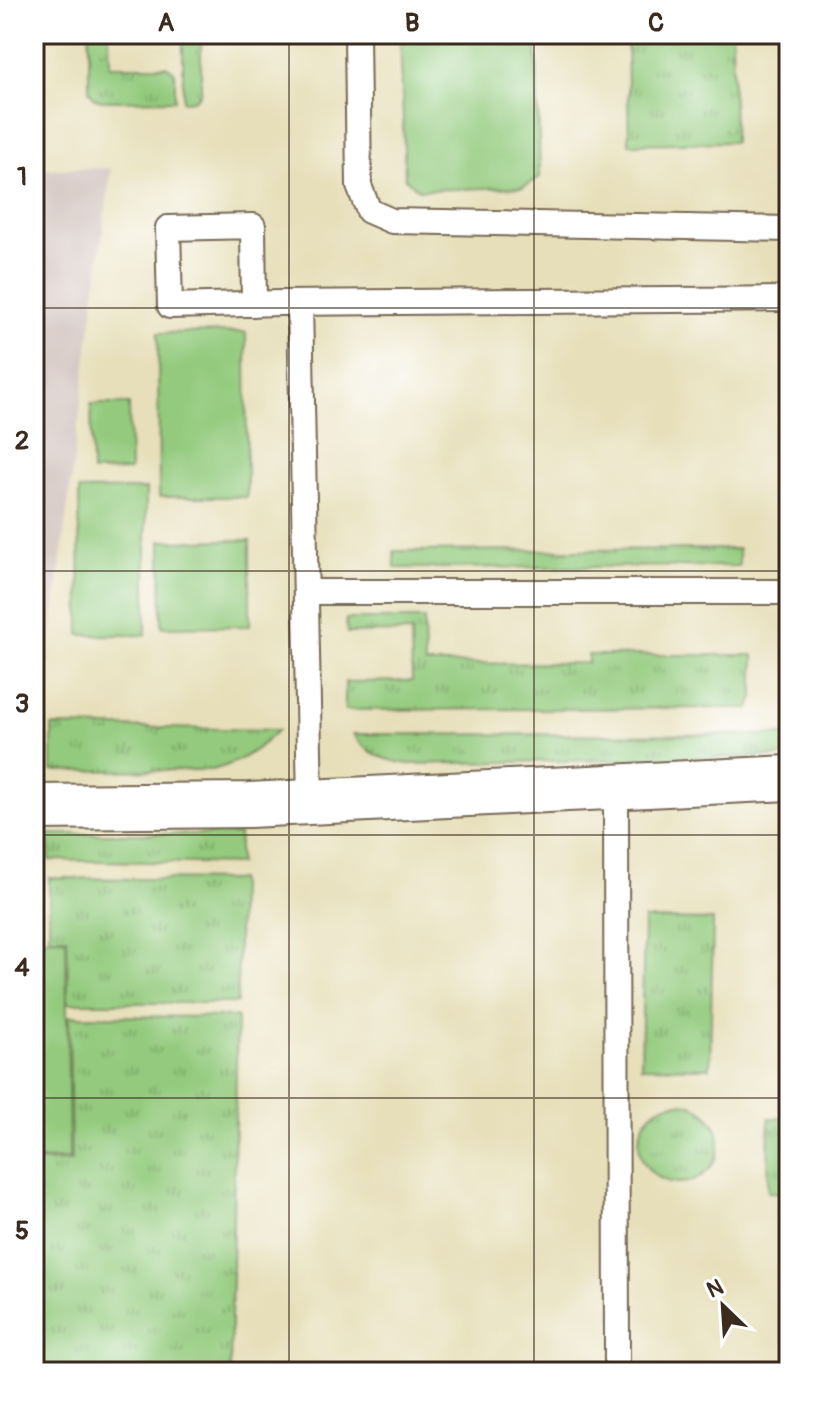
<svg xmlns="http://www.w3.org/2000/svg" width="823" height="1406" font-family="Pangolin,sans-serif">
<style>
.industrial{fill:#cfc0ba}
.grass{fill:url(#grass-tufts);stroke:#677a4e;stroke-width:2}
.pitch{fill:#93ca7d;stroke:#677a4e;stroke-width:2}
.lines{fill:none;stroke-linecap:round;stroke-linejoin:round}
.service-casing{stroke:#776955;stroke-width:28}
.minor-casing{stroke:#776955;stroke-width:48}
.service{stroke:#fff;stroke-width:24}
.minor{stroke:#fff;stroke-width:44}
.grid{fill:none;stroke:#3b2a1e;stroke-width:2;stroke-opacity:0.55}
.neatline{fill:none;stroke:#3b2a1e;stroke-width:3}
.grid-label{font-size:26px;text-anchor:middle;font-weight:bold;fill:#3b2a1e}
</style>
<defs>
<pattern id="grass-tufts" width="24" height="20" patternUnits="userSpaceOnUse" patternTransform="scale(2)"><rect width="24" height="20" fill="#93ca7d"/><path d="M3 7l-1-3M5 7V3M7 7l1-3M15 17l-1-3M17 17v-4M19 17l1-3" fill="none" stroke="#79a466"/></pattern>
</defs>
<rect width="100%" height="100%" fill="#fff"/>
<filter id="ink" filterUnits="userSpaceOnUse"><feTurbulence type="fractalNoise" baseFrequency=".0125" numOctaves="2"/><feDisplacementMap in="SourceGraphic" scale="16" xChannelSelector="R" yChannelSelector="G"/><feConvolveMatrix kernelMatrix="1 2 1 2 8 2 1 2 1" color-interpolation-filters="sRGB"/></filter>
<filter id="wash" filterUnits="userSpaceOnUse"><feTurbulence type="fractalNoise" baseFrequency=".006" numOctaves="4" result="noise"/><feDisplacementMap in="SourceGraphic" scale="32" xChannelSelector="R" yChannelSelector="G"/><feGaussianBlur stdDeviation="1.8" result="paint"/><feColorMatrix in="noise" values="0 0 0 0 0 0 0 0 0 0 0 0 0 0 0 0 0 1.4 0 .05"/><feComposite in="paint" operator="in"/></filter>
<g filter="url(#wash)">
<rect width="100%" height="100%" fill="#e7dfba"/>
<!-- industrial -->
<path class="industrial" d="M111,168L44,691L34,690V169Z"/>
<!-- grass -->
<g class="grass">
<path d="M89,34H109L110,66H166L175,72V100L102,101L94,98L89,90Z"/>
<path d="M183,34H201V91C198,100 191,101 183,101Z"/>
<path d="M627,34H732L734,142L629,144Z"/>
<path d="M739,549V566L395,568L394,551Z"/>
<path d="M346,619H424L425,664L588,663V655H754V697L750,708L345,710V682L412,681L411,632L347,633Z"/>
<path d="M52,726L278,730C260,748 237,765 211,770L52,771Z"/>
<path d="M353,734L789,735V756L409,764C387,761 366,754 353,734Z"/>
<path d="M49,834H239V864L49,860Z"/>
<path d="M49,878L239,880L237,1003H68L67,937H49Z"/>
<path d="M644,919L713,920L710,1068L641,1067Z"/>
<path d="M69,1016L237,1017L230,1372H34V1162L71,1161Z"/>
<circle cx="679" cy="1143" r="40"/>
<path d="M769,1118H789V1193L768,1192Z"/>
</g>
<!-- pitch -->
<g class="pitch">
<path d="M400,34H536L540,177L523,187L419,190L405,178Z"/>
<path d="M246,332L247,497H159L158,333Z"/>
<path d="M91,404H129L130,471L92,472Z"/>
<path d="M146,489V635H80L79,490Z"/>
<path d="M250,540V626L162,627L161,541Z"/>
<path d="M66,938L69,1159L34,1160V939Z"/>
</g>
</g>
<g filter="url(#ink)">
<g class="lines">
<!-- service casing -->
<g class="service-casing">
<g id="service">
<path d="M357,34L359,186L369,211L392,221L789,229"/>
<path d="M300,303L310,802"/>
<path d="M254,304L253,226L168,228L170,306L280,303L789,299"/>
<path d="M306,592H789"/>
<path d="M616,787L617,1372"/>
</g>
</g>
<!-- minor casing -->
<g class="minor-casing">
<path id="minor" d="M34,807L249,805L789,778"/>
</g>
<!-- service -->
<use href="#service" class="service"/>
<!-- minor -->
<use href="#minor" class="minor"/>
</g>
</g>
<!-- grid -->
<path class="grid" d="M289,34V1372M534,34V1372M34,308H789M34,571H789M34,835H789M34,1098H789"/>
<!-- margin -->
<rect width="823" height="1406" fill="none" stroke="#fff" stroke-width="88"/>
<!-- north arrow -->
<g transform="translate(723 1306) rotate(335)" stroke="#ffffff" stroke-width="6" paint-order="stroke">
<path d="M0-6L14 30L0 20L-14 30Z" fill="#3b2a1e"/>
<text y="-12" font-size="22" font-weight="bold" text-anchor="middle" fill="#3b2a1e">N</text>
</g>
<rect x="44" y="44" width="735" height="1318" class="neatline"/>
<g class="grid-label">
<text x="166" y="31">A</text>
<text x="412" y="31">B</text>
<text x="656" y="31">C</text>
<text x="22" y="185">1</text>
<text x="22" y="449">2</text>
<text x="22" y="712">3</text>
<text x="22" y="976">4</text>
<text x="22" y="1239">5</text>
</g>
</svg>
